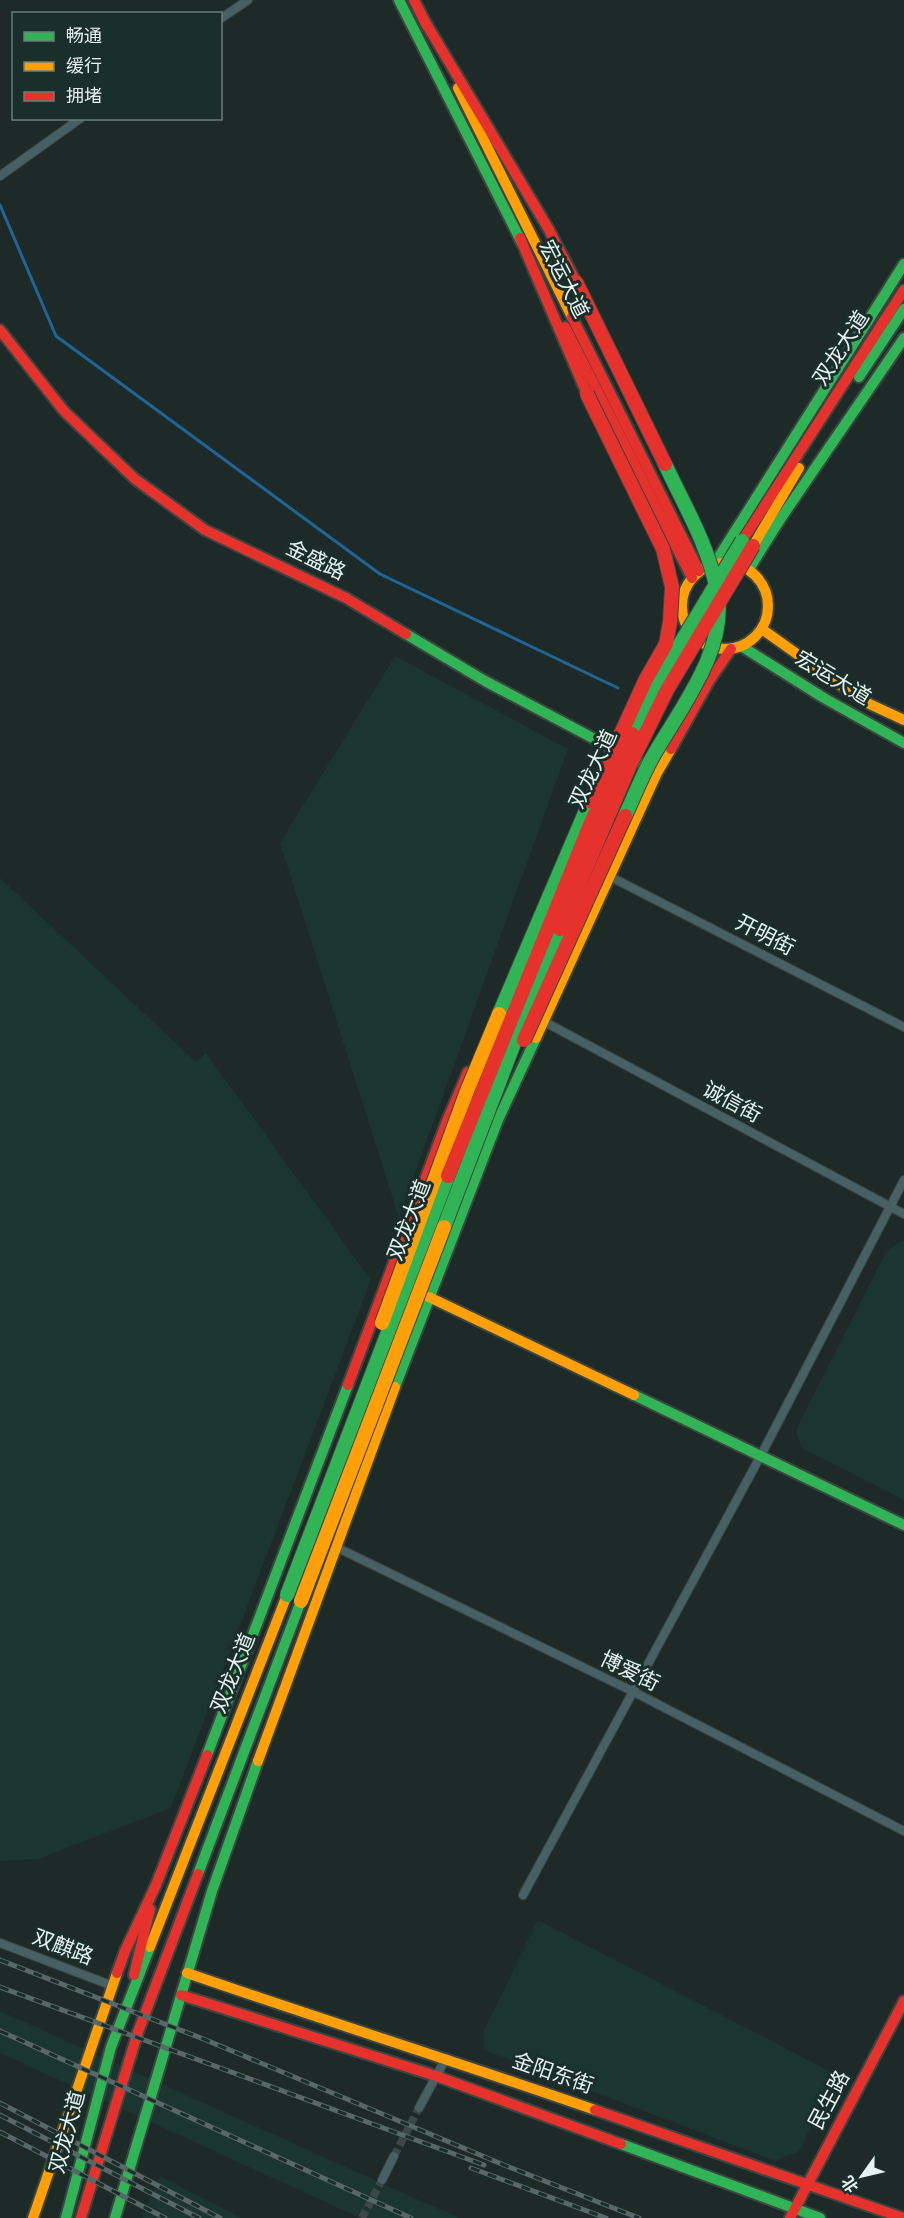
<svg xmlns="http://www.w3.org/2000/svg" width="904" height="2218" font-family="Figtree,'Noto Sans SC',sans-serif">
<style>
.built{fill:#1b3531}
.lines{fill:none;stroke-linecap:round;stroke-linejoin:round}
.stream{stroke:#206597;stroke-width:3}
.street-tunnel{stroke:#3c4845;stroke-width:8;stroke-dasharray:8 4;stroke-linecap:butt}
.street-casing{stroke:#3b4542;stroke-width:10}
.fast-casing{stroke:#3b4542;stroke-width:14}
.slow-casing{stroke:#3b4542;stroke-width:14}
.jam-casing{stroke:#3b4542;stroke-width:14}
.street{stroke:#476063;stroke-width:8}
.fast{stroke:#30b455;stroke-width:10}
.slow{stroke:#ff9f0a;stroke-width:10}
.jam{stroke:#e5322d;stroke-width:10}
.rail-casing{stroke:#586868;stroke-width:5}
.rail{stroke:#1a2e2a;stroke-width:3;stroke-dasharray:9;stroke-linecap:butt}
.fast-bridge-casing{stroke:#3b4542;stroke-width:16;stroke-linecap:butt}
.slow-bridge-casing{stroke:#3b4542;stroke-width:16;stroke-linecap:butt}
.jam-bridge-casing{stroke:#3b4542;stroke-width:16;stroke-linecap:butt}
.fast-bridge{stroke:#30b455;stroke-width:14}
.slow-bridge{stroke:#ff9f0a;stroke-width:14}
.jam-bridge{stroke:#e5322d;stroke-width:14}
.labels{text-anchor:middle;stroke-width:6;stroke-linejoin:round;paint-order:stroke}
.street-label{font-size:21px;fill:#e7f3f0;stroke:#1a2e2a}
</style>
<rect width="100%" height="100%" fill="#1e2a27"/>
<!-- built -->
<g class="built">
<path d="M395,656L568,749L399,1218L280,843Z"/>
<path d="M0,878L196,1062L206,1053L371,1280L171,1808L38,1859L0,1861Z"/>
<path d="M900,1241H904V1500L804,1449L801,1445L797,1436V1428L886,1252Z"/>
<path d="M538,1920L837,2075L799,2151L775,2161L484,2050L483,2032Z"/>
<path d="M0,2011L459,2218H360L0,2053Z"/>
<path d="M160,2176L241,2218H144L142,2217Z"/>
</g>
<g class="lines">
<!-- stream -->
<path class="stream" d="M0,205L56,336L380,574L618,688"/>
<!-- street-tunnel -->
<g class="street-tunnel">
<path d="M394,2156L419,2108"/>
<path d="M362,2218L382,2180"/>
</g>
<!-- street casing -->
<g class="street-casing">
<g id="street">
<path d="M220,19L248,0"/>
<path d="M0,176L81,118"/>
<path d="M609,876L904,1027"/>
<path d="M543,1021L904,1214"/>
<path d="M338,1548L634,1692L904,1831"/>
<path d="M523,1895L760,1457L904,1180"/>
<path d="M0,1943L113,1986"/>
<path d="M419,2108L446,2058"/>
<path d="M382,2180L394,2156"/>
</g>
</g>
<!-- fast casing -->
<g class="fast-casing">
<g id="fast">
<path d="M399,0L522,243"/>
<path d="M859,377L904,309"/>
<path d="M715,563L904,264"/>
<path d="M749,569L779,521L904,338"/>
<path d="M406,634L485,681L655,771"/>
<path d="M741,646L824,698L904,743"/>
<path d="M395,1387L498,1120L536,1038"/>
<path d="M634,1395L904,1525"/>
<path d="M207,1755L348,1385"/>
<path d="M198,1874L301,1601"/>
<path d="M621,2144L820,2218"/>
<path d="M66,2218L111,2047L150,1947"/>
<path d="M115,2218L212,1891L258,1761"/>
</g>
</g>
<!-- slow casing -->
<g class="slow-casing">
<g id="slow">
<path d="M458,88L572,317"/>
<path d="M753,546L799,468"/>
<circle cx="725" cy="606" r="43"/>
<path d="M762,629L863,701L904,720"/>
<path d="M536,1038L657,773L671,749"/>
<path d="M429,1297L634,1395"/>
<path d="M258,1761L395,1387"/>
<path d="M150,1947L287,1595"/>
<path d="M187,1973C323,2020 460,2063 595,2110"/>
<path d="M33,2218L117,1973"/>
</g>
</g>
<!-- jam casing -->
<g class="jam-casing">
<g id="jam">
<path d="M414,0L427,26"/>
<path d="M424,20L548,228L576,282"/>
<path d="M520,238L587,394"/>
<path d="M572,317L699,571"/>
<path d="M565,327L692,578"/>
<path d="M0,330L64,411L135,479L205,530L346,598L406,634"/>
<path d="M742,541L904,290"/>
<path d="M671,749L709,681L731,649"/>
<path d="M348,1385L447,1121L468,1072"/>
<path d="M117,1973L125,1951L156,1885L207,1755"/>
<path d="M134,1975L150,1909"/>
<path d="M181,1995L436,2076L621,2144"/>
<path d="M595,2110L903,2218"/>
<path d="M81,2218L138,2032L198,1874"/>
<path d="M790,2218L904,2001"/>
</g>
</g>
<!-- street -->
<use href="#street" class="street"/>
<!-- fast -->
<use href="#fast" class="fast"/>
<!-- slow -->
<use href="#slow" class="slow"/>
<!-- jam -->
<use href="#jam" class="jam"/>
<!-- rail casing -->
<g class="rail-casing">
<g id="rail">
<path d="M0,1960L206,2040L504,2165L639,2218"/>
<path d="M0,1987L484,2165"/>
<path d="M0,2031L411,2218"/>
<path d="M0,2103L220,2218"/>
<path d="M0,2115L199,2218"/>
<path d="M0,2132L165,2218"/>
<path d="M471,2168L606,2218"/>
</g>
</g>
<!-- rail -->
<use href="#rail" class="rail"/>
<!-- fast-bridge casing -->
<g class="fast-bridge-casing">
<g id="fast-bridge">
<path d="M632,734L660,677L742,541"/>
<path d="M625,816C634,797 642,776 652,758C679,710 729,649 717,591C709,546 684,505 665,464"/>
<path d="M499,1014L590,801"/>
<path d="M444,1227L541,973L560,929"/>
<path d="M287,1595L448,1176"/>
</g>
</g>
<!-- slow-bridge casing -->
<g class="slow-bridge-casing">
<g id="slow-bridge">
<path d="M382,1323L467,1091L499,1014"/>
<path d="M301,1601L444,1227"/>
</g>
</g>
<!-- jam-bridge casing -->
<g class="jam-bridge-casing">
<g id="jam-bridge">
<path d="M576,282L665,464"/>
<path d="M587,394L663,549L672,587L670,622L666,644L646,679L590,801"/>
<path d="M560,929L630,765L667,690L753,546"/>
<path d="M524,1040L625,816"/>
<path d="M448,1176L590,825L632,734"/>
</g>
</g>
<!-- fast-bridge -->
<use href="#fast-bridge" class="fast-bridge"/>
<!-- slow-bridge -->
<use href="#slow-bridge" class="slow-bridge"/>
<!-- jam-bridge -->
<use href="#jam-bridge" class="jam-bridge"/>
</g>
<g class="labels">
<!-- street labels -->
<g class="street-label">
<text transform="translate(564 279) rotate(63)" y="7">宏运大道</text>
<text transform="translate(841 348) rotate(-57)" y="7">双龙大道</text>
<text transform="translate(316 560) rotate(26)" y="7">金盛路</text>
<text transform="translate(833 678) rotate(31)" y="7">宏运大道</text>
<text transform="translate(593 769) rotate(-65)" y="7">双龙大道</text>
<text transform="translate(765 935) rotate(27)" y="7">开明街</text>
<text transform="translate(732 1102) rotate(28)" y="7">诚信街</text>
<text transform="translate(409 1220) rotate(-69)" y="7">双龙大道</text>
<text transform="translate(630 1671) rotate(26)" y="7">博爱街</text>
<text transform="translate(233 1673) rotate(-68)" y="7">双龙大道</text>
<text transform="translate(63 1947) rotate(21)" y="7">双麒路</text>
<text transform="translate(553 2073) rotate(19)" y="7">金阳东街</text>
<text transform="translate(829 2100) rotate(-62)" y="7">民生路</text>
<text transform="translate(67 2132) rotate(-75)" y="7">双龙大道</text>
</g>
</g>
<!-- legend -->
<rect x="12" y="12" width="210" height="108" fill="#1a2e2a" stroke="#6c7d79" stroke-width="1.5"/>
<rect x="24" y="32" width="30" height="9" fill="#30b455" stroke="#6c7d79" stroke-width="1.5"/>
<text x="66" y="42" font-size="18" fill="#e7f3f0">畅通</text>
<rect x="24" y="62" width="30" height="9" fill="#ff9f0a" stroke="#6c7d79" stroke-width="1.5"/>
<text x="66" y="72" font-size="18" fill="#e7f3f0">缓行</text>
<rect x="24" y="92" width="30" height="9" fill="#e5322d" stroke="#6c7d79" stroke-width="1.5"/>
<text x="66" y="102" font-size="18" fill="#e7f3f0">拥堵</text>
<!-- north arrow -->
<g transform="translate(862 2176) rotate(236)" stroke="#1a2e2a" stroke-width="4.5" paint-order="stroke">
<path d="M0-4.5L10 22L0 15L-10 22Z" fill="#e7f3f0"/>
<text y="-9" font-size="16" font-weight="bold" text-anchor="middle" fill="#e7f3f0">北</text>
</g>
</svg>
